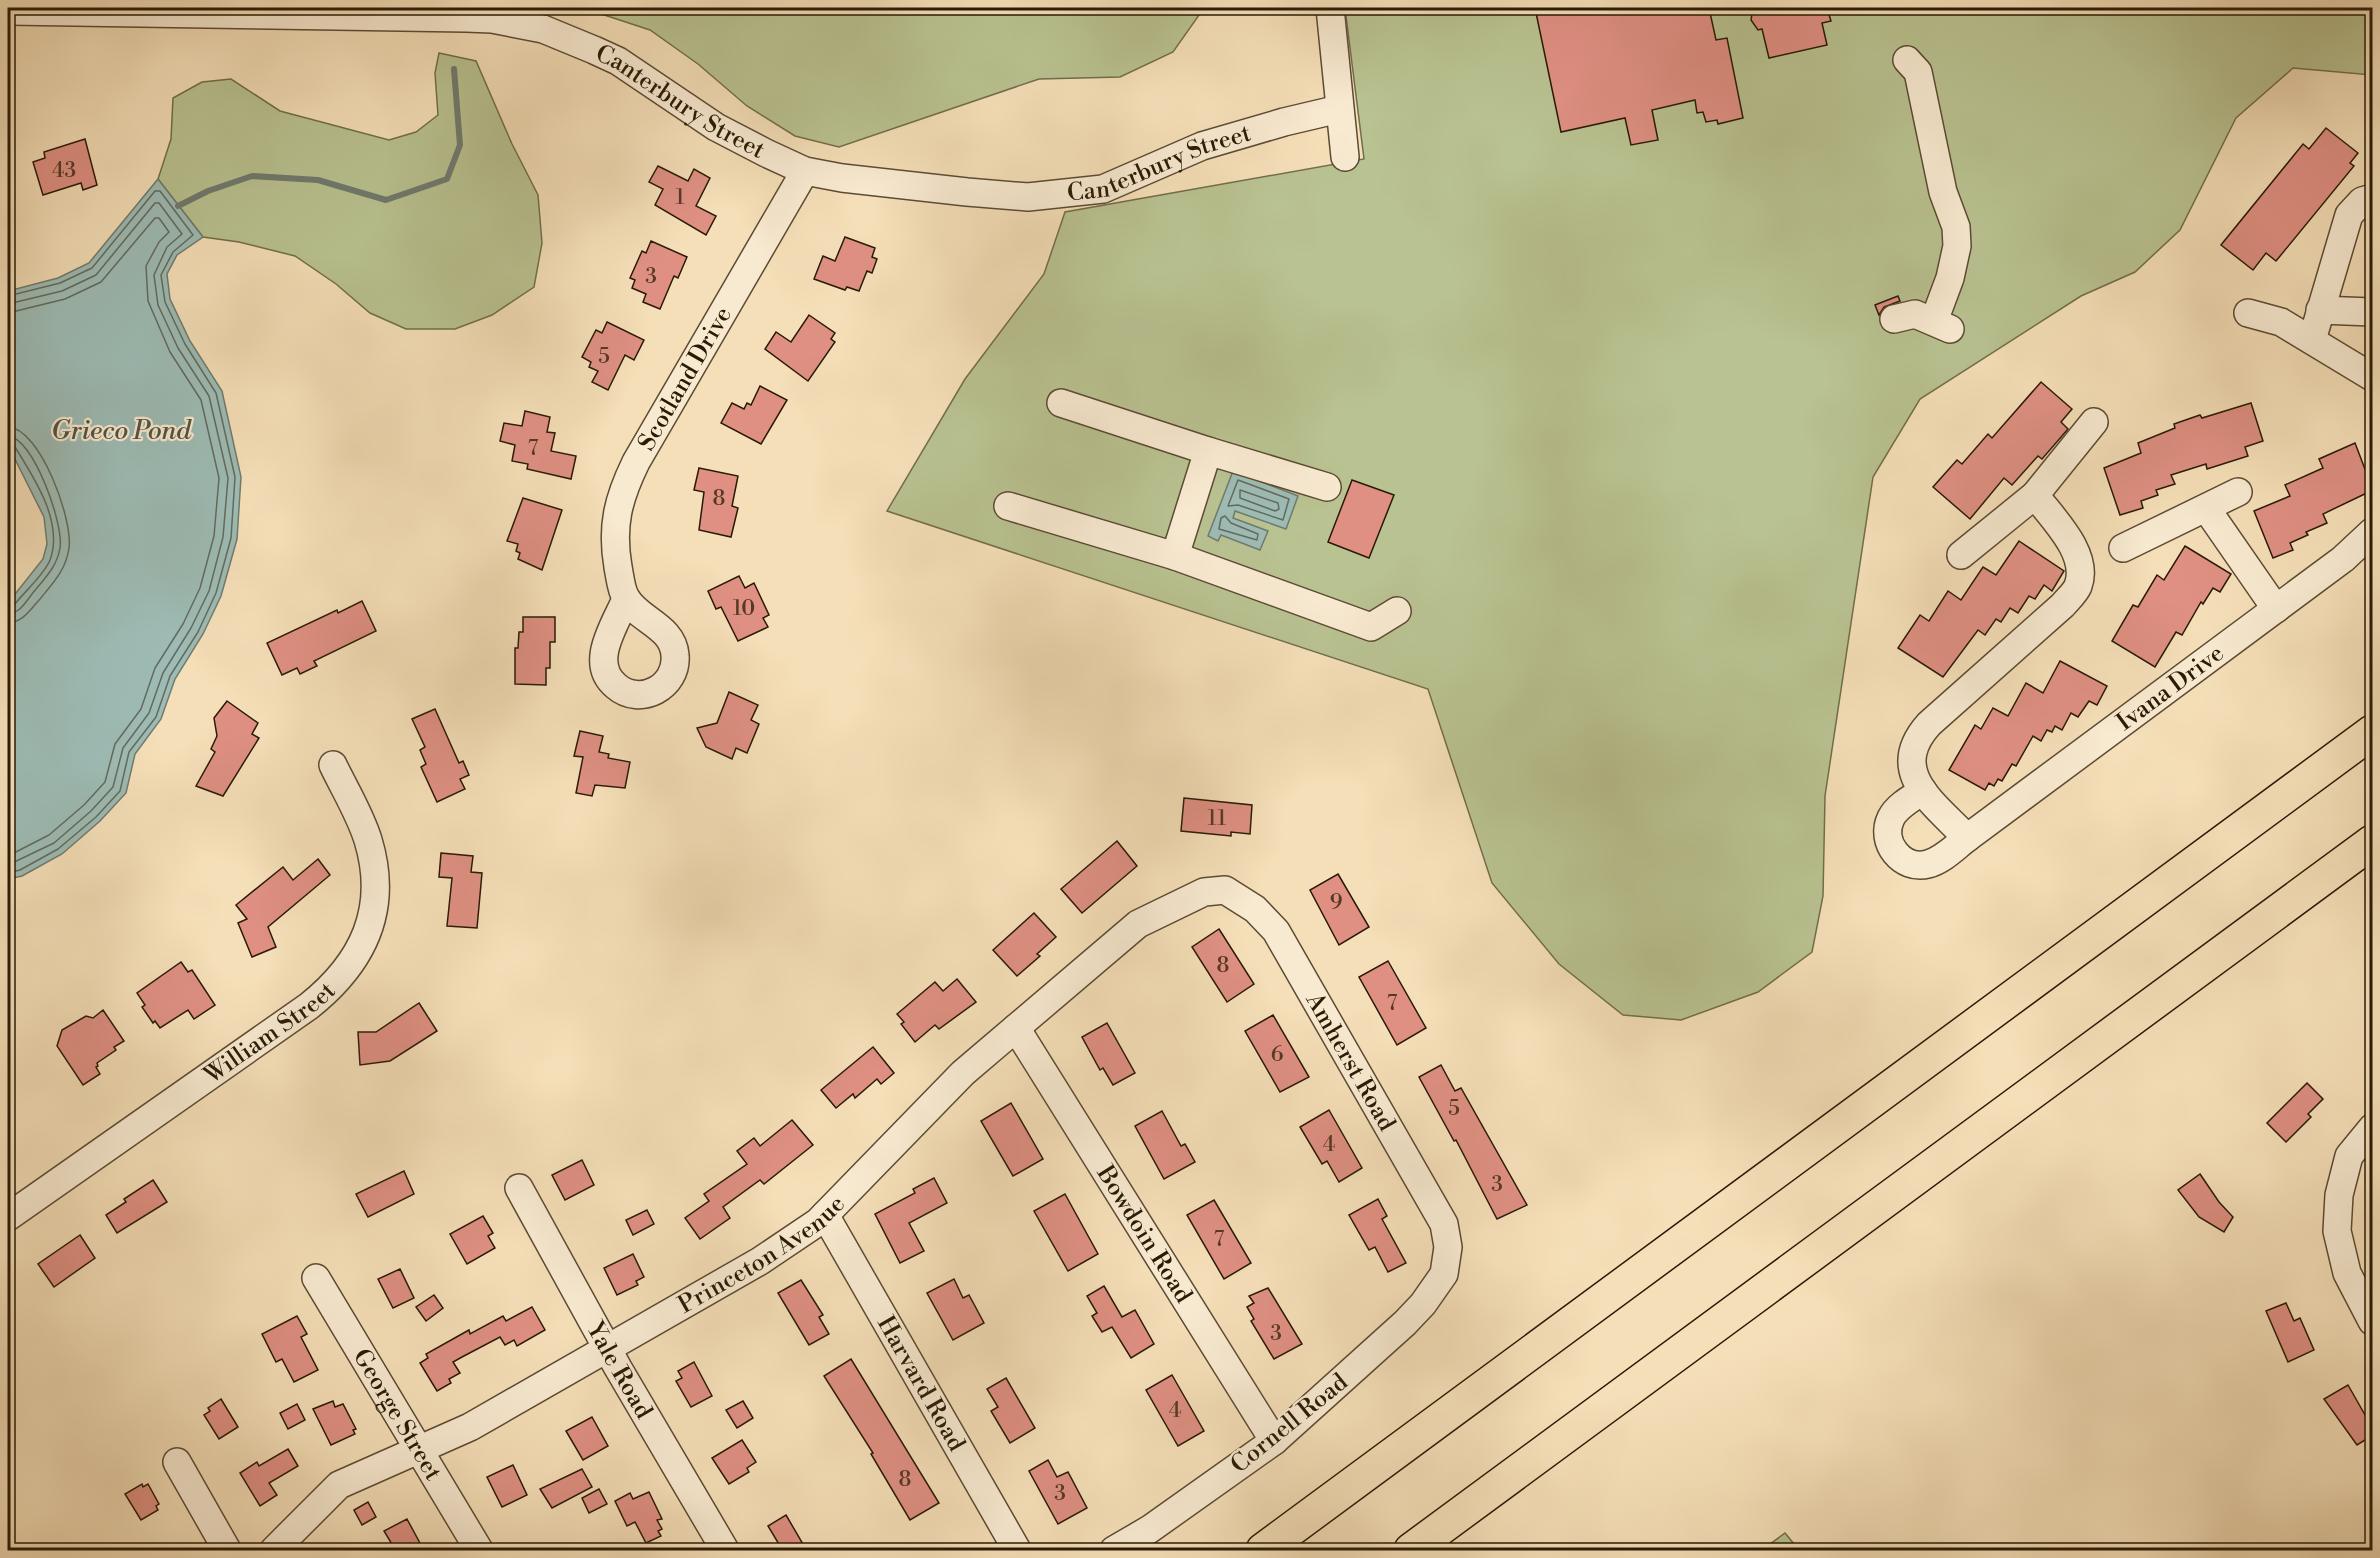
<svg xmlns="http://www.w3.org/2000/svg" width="2380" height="1558" font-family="'Libre Bodoni',serif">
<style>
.green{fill:#b9c291;stroke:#716e4c;stroke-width:1.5}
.water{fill:#9dbcb5;stroke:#6f7b6f;stroke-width:1.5}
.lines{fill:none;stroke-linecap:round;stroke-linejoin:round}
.shore{stroke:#636b5e;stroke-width:1.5}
.stream{stroke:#6f7b6f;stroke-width:6}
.building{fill:#df9083;stroke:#291a07;stroke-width:1.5}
.minor-casing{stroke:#5c4b33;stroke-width:30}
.highway-casing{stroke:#291a07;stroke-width:36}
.minor{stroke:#f8ead1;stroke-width:27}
.highway{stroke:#f5dfb8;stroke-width:33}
.labels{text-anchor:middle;stroke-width:4.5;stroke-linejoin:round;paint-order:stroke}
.number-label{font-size:21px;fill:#563826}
.street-label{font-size:24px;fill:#291a07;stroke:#f8ead1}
.water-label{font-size:26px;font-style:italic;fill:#525344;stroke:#f8ead1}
</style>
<rect width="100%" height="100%" fill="#f5dfb8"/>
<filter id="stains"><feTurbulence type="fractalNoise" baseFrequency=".00333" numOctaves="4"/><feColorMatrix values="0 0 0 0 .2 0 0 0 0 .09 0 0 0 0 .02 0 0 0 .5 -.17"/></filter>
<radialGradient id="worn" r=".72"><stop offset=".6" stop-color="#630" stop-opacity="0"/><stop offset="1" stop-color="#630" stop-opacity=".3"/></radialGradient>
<!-- green -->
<g class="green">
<path d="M583,8H582H1204L1173,52L1120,77L1039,79L839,147L795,136L747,106L698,64L650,30Z"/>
<path d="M1345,8H2372V75L2293,68L2236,118L2180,230L2135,272L2081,296L1920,399L1873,477L1825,796L1823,896L1812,952L1758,992L1681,1020L1623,1015L1559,964L1492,883L1428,689L887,511L965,379L1044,274L1065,212L1364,159Z"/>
<path d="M439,53L476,61L512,144L538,195L542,243L534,287L492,315L455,329H406L370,313L336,284L295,256L239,242L203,237L158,179L171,139L173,98L202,82L231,79L280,111L389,140L416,132L438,115L435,73Z"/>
<path d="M1785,1533L1799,1550H1762Z"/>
</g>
<!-- water -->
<g class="water">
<path d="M158,179L203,237L177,255L167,274L170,299L190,341L222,391L241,477L237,539L221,596L203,634L175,679L161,719L135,754L126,793L100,821L62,854L22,876L8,879V603L43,559L47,544L44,517L8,445V291L58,278L89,263Z"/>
<path d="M1233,471L1298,496L1286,529L1235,511L1233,518L1268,531L1260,550L1221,535L1218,541L1208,536Z"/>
</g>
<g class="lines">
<!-- shore -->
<g class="shore">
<path d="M8,296L60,283L92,268L155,191H160L193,235L173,252L161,275L165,302L185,344L216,393L235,477L231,538L216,593L198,632L170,676L156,717L129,752L120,791L96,817L58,849L20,870L8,873"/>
<path d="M8,304L62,291L96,275L155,203H159L182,234L167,247L154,275L158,305L178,348L209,396L228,478L223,537L209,591L191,628L163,673L149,713L123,748L113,787L91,811L54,843L8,865"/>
<path d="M8,313L65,299L101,282L155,218H159L169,232L159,242L146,266L148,301L170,352L201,400L219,478L214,536L200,588L183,624L155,668L141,709L115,744L105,782L84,805L49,835L8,856"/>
<path d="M8,427C40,428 73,519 69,548C66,570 53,583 40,599C30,610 23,622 8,623"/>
<path d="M8,436C33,437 64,524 60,548C57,567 44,579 32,594C25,603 20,613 8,614"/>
<path d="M8,443L15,447C34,478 64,522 50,560C44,575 25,591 15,604L8,606"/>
<path d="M1238,480L1289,499L1283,520L1238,505L1228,506Z"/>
<path d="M1240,490L1278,503L1279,509L1275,511L1240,498Z"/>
<path d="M1225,516L1231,523L1258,534L1257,540L1219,529L1221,518Z"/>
</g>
<!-- stream -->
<path class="stream" d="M178,206L208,191L252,176L318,180L386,200L447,179L460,145L454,69"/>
</g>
<!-- building -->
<g class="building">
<path d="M1535,8H1709L1716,40L1727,38L1743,118L1718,124L1717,120L1706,122L1703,112L1697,113L1695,100L1652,110L1658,140L1631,145L1625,118L1561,132Z"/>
<path d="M1753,8H1827L1831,21L1822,23L1827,45L1769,58L1762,29L1758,30L1751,20Z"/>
<path d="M2326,128L2358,153L2350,163L2354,166L2276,261L2266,253L2253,270L2221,245L2303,144L2309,149Z"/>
<path d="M85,139L97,185L83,190L81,183L43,195L33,162L45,158L44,152Z"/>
<path d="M658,166L688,181L694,169L710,178L696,206L716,216L706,235L655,205L663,189L649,182Z"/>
<path d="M845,237L875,248L872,257L877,259L872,273L867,271L859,291L847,287L845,290L814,279L823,256L835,261Z"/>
<path d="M651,241L687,257L678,278L674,276L660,309L643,302L646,294L632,288L635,280L630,278L642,251L646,253Z"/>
<path d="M1898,296L1900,301L1884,307L1879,315L1875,305Z"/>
<path d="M809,315L835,333L831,339L835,342L808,381L765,349L776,332L791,342Z"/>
<path d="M607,322L644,340L634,360L625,355L608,390L592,382L598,371L589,367L591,362L582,357L596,330L602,333Z"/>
<path d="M2041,382L2072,409L2061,422L2068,429L2042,459L2038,456L2012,485L2004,478L1970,519L1933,487L1957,460L1962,464L1988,434L1992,438Z"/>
<path d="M760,386L787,400L761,444L721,423L732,403L744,409L747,403L751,405Z"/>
<path d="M2251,403L2263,441L2245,447L2248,456L2207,469L2206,464L2171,475L2175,484L2156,490L2158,495L2141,501L2143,508L2120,515L2104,468L2141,453L2138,443L2175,428L2174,424L2200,415L2202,418Z"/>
<path d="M525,411L550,417L547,432L555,433L551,451L576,456L571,479L527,469L528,464L512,461L515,445L500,441L504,423L522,426Z"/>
<path d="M2355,443L2373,490L2323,514L2327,523L2306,532L2308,535L2290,543L2293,550L2273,558L2254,511L2290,496L2285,485L2323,468L2319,459Z"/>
<path d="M699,468L738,476L732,506L738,508L731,537L699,530L704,492L694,490Z"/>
<path d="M1352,480L1394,495L1369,558L1328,542Z"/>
<path d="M523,498L562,510L542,570L518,559L520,553L516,551L518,544L507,541Z"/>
<path d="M2019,541L2064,571L2052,591L2044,585L2035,599L2029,596L2018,613L2010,608L2001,622L1996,619L1985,635L1978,630L1943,677L1898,648L1920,615L1929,621L1948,591L1961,600L1983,567L1996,575Z"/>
<path d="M2185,546L2231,574L2220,592L2213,588L2203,604L2201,602L2182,635L2176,632L2155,667L2112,641L2133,605L2138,607L2157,575L2164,580Z"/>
<path d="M739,576L745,588L754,583L769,615L763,618L768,627L738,641L721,607L716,609L708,591Z"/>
<path d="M362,601L376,631L314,661L317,666L300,674L297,668L282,675L267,643L337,610L338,613Z"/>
<path d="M523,617H555V642H550V668H546V685L515,684V648H518L519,632H523Z"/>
<path d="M2060,661L2107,686L2097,705L2089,701L2078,717L2071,713L2062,730L2055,726L2052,732L2047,730L2041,741L2033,736L2016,766L2012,764L2002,781L1998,779L1994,786L1989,783L1985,790L1949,770L1975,725L1981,729L1993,708L2008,716L2026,683L2043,693Z"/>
<path d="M729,692L758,705L751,720L759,724L747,753L736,748L732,759L706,747L697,728L717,723Z"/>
<path d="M227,701L258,723L252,734L259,738L223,796L196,786L215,752L211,749L217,736L214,718Z"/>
<path d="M435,709L459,763L463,761L469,775L460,779L465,789L437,802L421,767L426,764L420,750L425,747L412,719Z"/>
<path d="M580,731L603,736L599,752L609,754L608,758L630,762L625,788L595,785L592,796L576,793L583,757L574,756Z"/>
<path d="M1184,798L1252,805L1250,834L1231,832V836L1181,831Z"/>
<path d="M1117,841L1137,866L1082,913L1061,889Z"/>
<path d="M441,853L473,856L471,872L482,873L477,928L447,926L452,878L439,877Z"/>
<path d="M318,859L330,875L268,927L276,947L252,957L238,923L247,919L236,905L283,867L293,880Z"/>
<path d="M1338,874L1369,927L1339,945L1310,890Z"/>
<path d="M1034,913L1056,937L1037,954L1040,956L1017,976L993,950Z"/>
<path d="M1219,929L1254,984L1227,1002L1192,947Z"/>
<path d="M1388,961L1426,1028L1397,1045L1359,977Z"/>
<path d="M181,962L188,972L192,970L215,1005L194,1019L188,1010L160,1028L155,1021L153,1023L142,1007L145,1005L137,993Z"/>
<path d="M957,979L976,1002L939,1029L935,1025L915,1042L901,1024L904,1022L897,1014L935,982L943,991Z"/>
<path d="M419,1003L437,1031L390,1061L360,1065L358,1032H376Z"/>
<path d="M103,1010L124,1041L114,1047L116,1050L97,1063L98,1066L96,1067L100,1074L83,1085L57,1046L62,1030L86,1016L93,1018Z"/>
<path d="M1273,1015L1309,1077L1280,1092L1245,1031Z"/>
<path d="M1107,1023L1135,1073L1113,1085L1103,1068L1100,1070L1082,1037Z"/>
<path d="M873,1047L894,1073L881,1084L877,1079L855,1098L853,1094L836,1108L821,1090Z"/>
<path d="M1441,1065L1455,1091L1461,1088L1527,1205L1497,1219L1456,1140L1454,1141L1419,1077Z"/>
<path d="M2307,1083L2323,1099L2308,1114L2311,1117L2286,1142L2267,1123Z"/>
<path d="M1011,1103L1043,1159L1013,1176L981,1121Z"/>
<path d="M1329,1110L1362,1168L1339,1182L1327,1161L1322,1164L1300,1127Z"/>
<path d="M1162,1111L1181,1146L1185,1144L1195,1162L1164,1179L1135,1126Z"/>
<path d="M792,1120L813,1145L764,1184L760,1180L723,1207L730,1218L700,1239L685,1218L709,1201L704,1194L747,1164L737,1151L754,1138L760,1146Z"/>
<path d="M582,1160L594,1185L565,1200L552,1175Z"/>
<path d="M404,1171L414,1194L368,1217L356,1194Z"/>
<path d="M2200,1174L2219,1202L2233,1217L2224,1232L2199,1217L2178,1190Z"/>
<path d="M934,1178L947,1203L909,1223L924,1251L900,1263L875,1214L915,1193L913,1189Z"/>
<path d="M153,1180L167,1202L117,1233L106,1215L126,1202L124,1199Z"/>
<path d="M1065,1194L1098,1254L1068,1271L1034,1211Z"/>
<path d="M1378,1199L1387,1216L1382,1219L1406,1263L1388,1272L1375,1247L1369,1250L1349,1215Z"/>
<path d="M1214,1200L1251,1263L1224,1279L1187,1215Z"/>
<path d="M647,1210L654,1224L633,1235L626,1220Z"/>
<path d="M483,1216L493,1233L488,1236L495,1248L467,1264L450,1234Z"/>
<path d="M80,1235L95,1258L54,1287L38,1264Z"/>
<path d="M633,1254L644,1277L636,1281L638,1285L617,1295L604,1268Z"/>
<path d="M400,1269L414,1298L393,1308L378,1279Z"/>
<path d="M954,1279L963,1298L969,1295L984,1323L953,1340L927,1293Z"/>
<path d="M801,1280L823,1315L819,1317L829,1334L809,1345L778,1293Z"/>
<path d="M1104,1286L1122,1317L1135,1310L1154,1344L1131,1358L1112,1327L1102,1332L1092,1316L1097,1313L1087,1296Z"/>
<path d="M1268,1288L1302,1344L1274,1359L1251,1321L1254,1319L1247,1307L1254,1303L1249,1296Z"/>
<path d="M434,1295L443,1308L426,1321L416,1307Z"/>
<path d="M2286,1303L2294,1321L2300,1318L2314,1350L2288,1362L2266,1311Z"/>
<path d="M532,1307L545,1330L517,1346L514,1340L505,1345L500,1337L462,1357L453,1362L460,1373L449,1379L451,1383L437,1391L420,1363L428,1358L426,1354L469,1330L470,1334L503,1316L506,1321Z"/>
<path d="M297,1316L307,1334L301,1337L318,1370L294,1382L282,1359L276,1362L262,1334Z"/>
<path d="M851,1359L939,1503L910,1520L871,1454L873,1453L824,1376Z"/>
<path d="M694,1362L712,1396L691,1407L676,1381L682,1378L678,1371Z"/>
<path d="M1172,1375L1204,1431L1178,1446L1146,1390Z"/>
<path d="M1006,1378L1035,1428L1010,1443L991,1411L998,1407L987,1389Z"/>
<path d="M2348,1385L2373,1429V1435L2357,1445L2324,1399Z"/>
<path d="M221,1399L238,1427L219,1439L204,1415L210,1411L208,1408Z"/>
<path d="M333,1401L335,1407L343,1404L356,1429L353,1430L355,1434L331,1445L313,1409Z"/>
<path d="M743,1401L753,1418L737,1428L726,1410Z"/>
<path d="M297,1404L305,1420L288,1429L280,1413Z"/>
<path d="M592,1417L608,1446L583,1460L566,1431Z"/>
<path d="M742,1440L756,1462L747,1468L749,1472L729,1484L712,1458Z"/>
<path d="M288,1449L298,1466L269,1483L277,1495L260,1506L240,1473L257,1462L259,1466Z"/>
<path d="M1048,1460L1057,1477L1068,1472L1087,1508L1058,1524L1029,1471Z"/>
<path d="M513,1465L527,1495L502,1507L487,1477Z"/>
<path d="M582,1469L592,1487L552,1508L540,1489Z"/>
<path d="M142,1484L143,1487L148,1484L159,1504L156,1506L158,1510L141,1520L125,1494Z"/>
<path d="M599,1489L607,1504L589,1513L582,1498Z"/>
<path d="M649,1492L662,1519L657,1520L662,1529L658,1531L661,1536L646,1543L635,1522L627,1526L615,1501L630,1493L633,1499Z"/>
<path d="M368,1502L376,1517L362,1525L354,1510Z"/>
<path d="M786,1515L807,1551H783L768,1526Z"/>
<path d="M407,1519L421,1545L411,1551H396L384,1531Z"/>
</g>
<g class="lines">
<!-- minor casing -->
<g class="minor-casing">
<g id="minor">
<path d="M1330,8L1345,157"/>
<path id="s1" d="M8,11L466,18L492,19L543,29L594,50L618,61L716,127L766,153L805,171L842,178L967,192L1028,197L1103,189L1202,146L1284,122L1339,109"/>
<path d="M1907,60L1918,72L1943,192L1956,227L1957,246L1950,278L1934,321"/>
<path d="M2320,310L2372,312"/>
<path d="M2248,313L2281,322L2372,377"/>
<path d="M1894,319L1915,314L1950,329"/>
<path d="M2312,340L2349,215L2362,201L2372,198"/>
<path d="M1061,403L1208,451"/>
<path d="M1327,487L1208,451L1175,556L1371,627L1397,611"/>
<path id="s2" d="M2035,495C2053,519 2090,554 2078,586C2075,593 2068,599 2063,605L1929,724C1886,772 1934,803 1967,838L2343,559L2372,532"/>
<path d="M1008,506L1175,556"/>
<path d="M2206,508L2276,609"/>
<path d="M2123,548L2238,492"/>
<path d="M1961,555L2035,495L2094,422"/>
<path id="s3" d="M626,599C615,625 588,663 616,686C640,707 678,687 675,655C673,626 638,620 626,598C621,590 620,577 618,567C611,526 618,499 636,462L805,171"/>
<path d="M1923,791C1912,798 1897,806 1891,818C1879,842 1902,871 1928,864C1943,860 1955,847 1967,838"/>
<path id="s4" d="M1016,1028L1274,1441"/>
<path d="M2372,1128L2349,1156L2339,1195L2337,1231L2347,1273L2372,1321"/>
<path id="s5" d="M519,1188L618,1368L725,1550"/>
<path id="s6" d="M825,1215L1017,1550"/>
<path id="s7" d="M8,1217L309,1006C363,963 389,909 368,840C360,814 345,790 333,765"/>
<path id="s8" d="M316,1278L479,1550"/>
<path d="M177,1462L227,1550"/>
<path id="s9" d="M274,1550L339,1485L470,1427L760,1261L818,1222L963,1073L1138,924L1204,892L1225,890L1255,909L1276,931L1444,1224L1448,1247L1444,1274L1423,1304L1405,1323L1274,1441L1150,1529L1114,1550"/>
</g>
</g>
<!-- highway casing -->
<g class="highway-casing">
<g id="highway">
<path d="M1263,1550L2372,732"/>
<path d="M1411,1550L2372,842"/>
</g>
</g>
<!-- minor -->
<use href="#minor" class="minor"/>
<!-- highway -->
<use href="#highway" class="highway"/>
</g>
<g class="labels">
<!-- number labels -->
<g class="number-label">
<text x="64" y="177">43</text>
<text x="680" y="204">1</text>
<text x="651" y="283">3</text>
<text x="604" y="363">5</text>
<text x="533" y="455">7</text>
<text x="719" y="505">8</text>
<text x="744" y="615">10</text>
<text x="1217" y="825">11</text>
<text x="1336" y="909">9</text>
<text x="1223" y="972">8</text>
<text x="1392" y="1010">7</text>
<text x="1277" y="1061">6</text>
<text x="1454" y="1115">5</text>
<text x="1329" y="1151">4</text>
<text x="1497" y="1191">3</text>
<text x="1219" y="1246">7</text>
<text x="1276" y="1340">3</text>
<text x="1175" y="1417">4</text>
<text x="905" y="1486">8</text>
<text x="1060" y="1500">3</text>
</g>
<!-- street labels -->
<g class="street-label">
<text dy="8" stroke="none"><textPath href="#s1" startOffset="692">Canterbury Street</textPath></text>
<text dy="8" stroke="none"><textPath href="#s1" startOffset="1196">Canterbury Street</textPath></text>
<text dy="8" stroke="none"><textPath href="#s3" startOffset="495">Scotland Drive</textPath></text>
<text dy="8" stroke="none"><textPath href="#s2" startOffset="700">Ivana Drive</textPath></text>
<text dy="8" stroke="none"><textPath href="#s7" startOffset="320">William Street</textPath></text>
<text dy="8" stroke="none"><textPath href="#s9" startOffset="1388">Amherst Road</textPath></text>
<text dy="8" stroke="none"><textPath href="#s4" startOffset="243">Bowdoin Road</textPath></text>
<text dy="8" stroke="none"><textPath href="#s9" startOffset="574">Princeton Avenue</textPath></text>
<text dy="8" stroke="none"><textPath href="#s5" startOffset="208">Yale Road</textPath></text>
<text dy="8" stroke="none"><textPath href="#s6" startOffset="194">Harvard Road</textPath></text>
<text dy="8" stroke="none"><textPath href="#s8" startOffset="159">George Street</textPath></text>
<text transform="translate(1289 1423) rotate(-39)" y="8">Cornell Road</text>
</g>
<!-- water labels -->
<g class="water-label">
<text x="121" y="439">Grieco Pond</text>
</g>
</g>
<!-- margin -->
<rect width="2380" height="1558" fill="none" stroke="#f5dfb8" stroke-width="30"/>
<rect x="9" y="9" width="2362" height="1540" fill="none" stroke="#291a07" stroke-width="3"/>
<rect x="15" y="15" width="2350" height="1528" fill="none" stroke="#291a07" stroke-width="1.5"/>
<rect width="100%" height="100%" filter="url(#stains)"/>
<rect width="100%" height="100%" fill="url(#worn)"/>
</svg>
